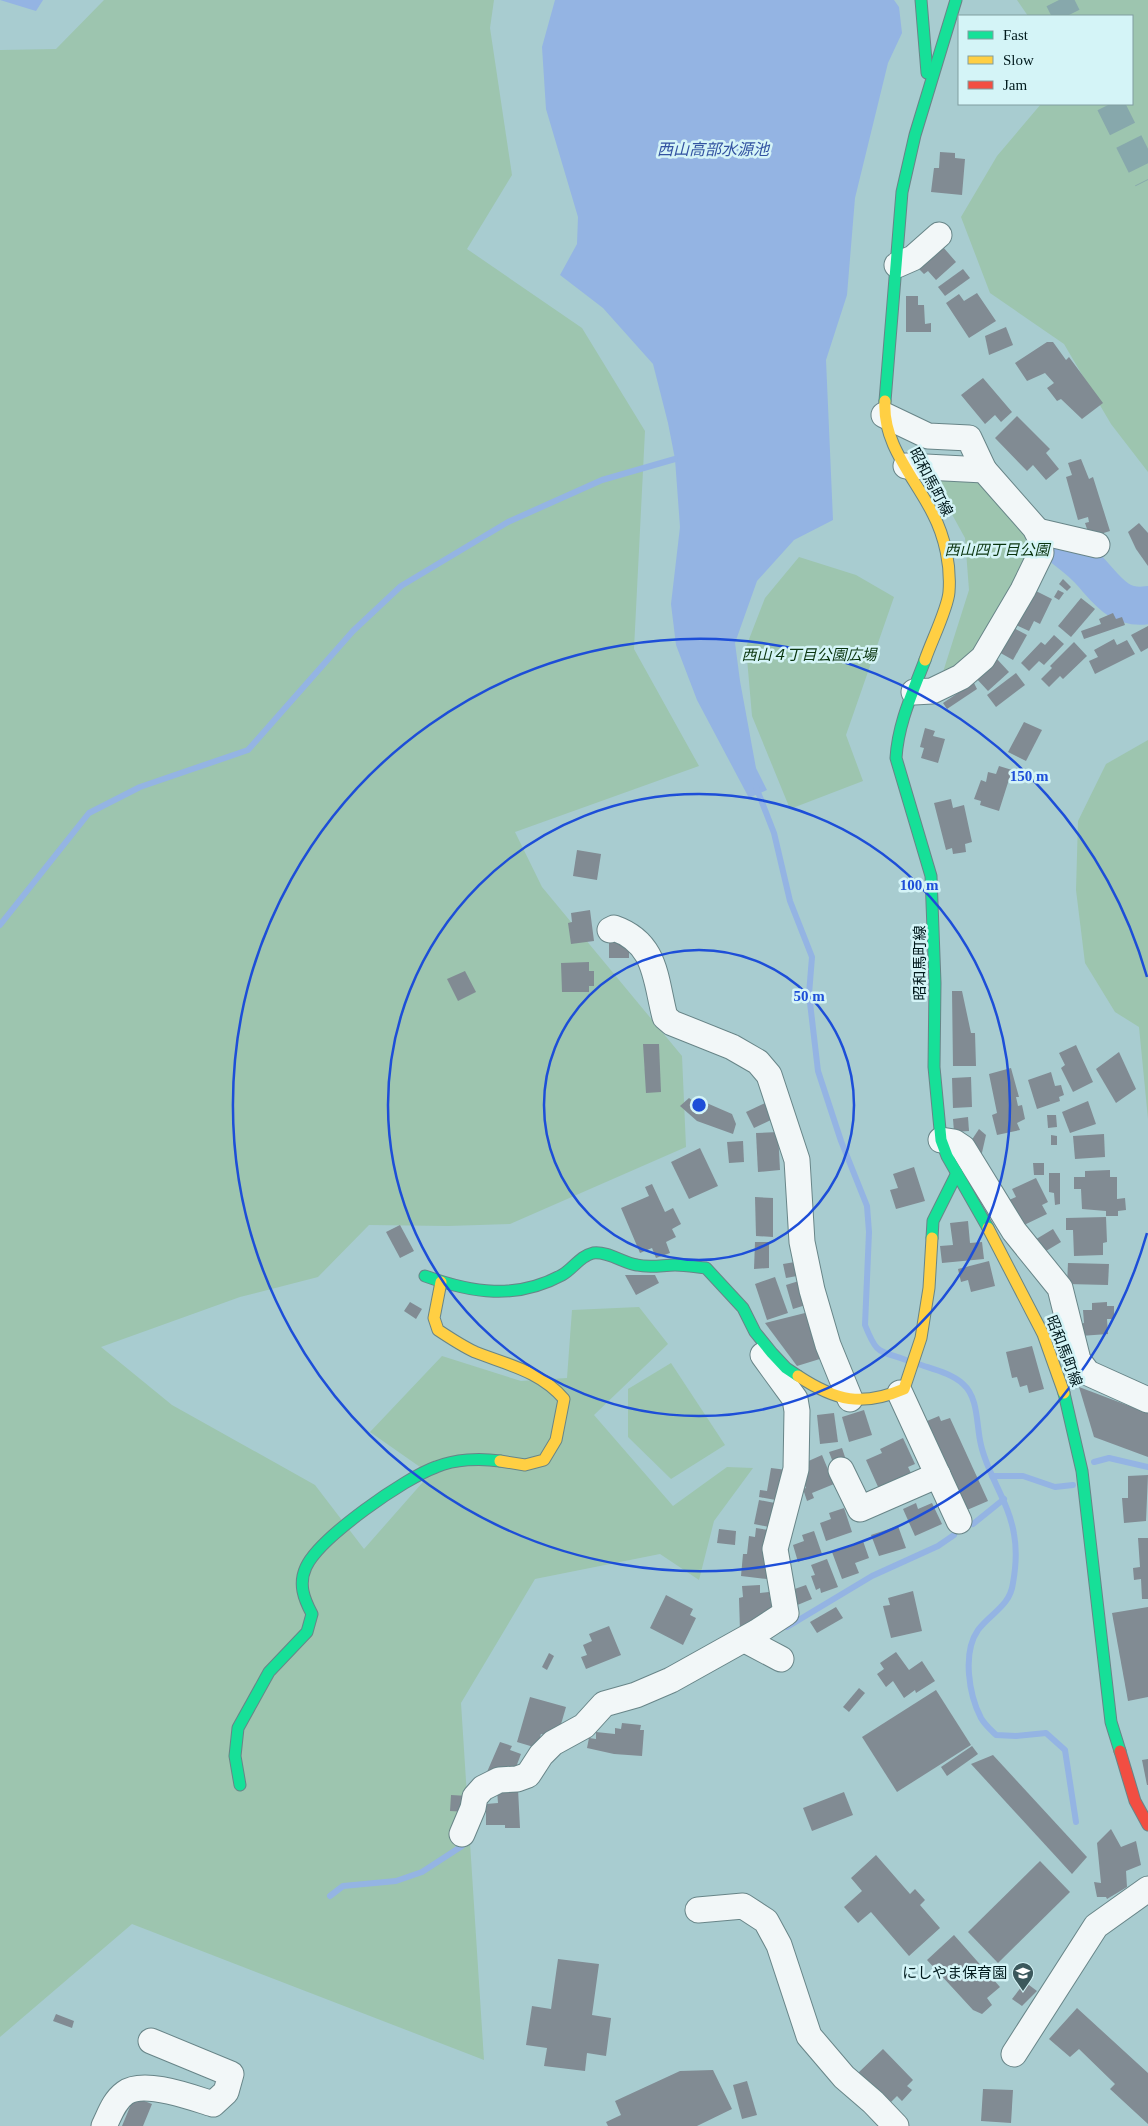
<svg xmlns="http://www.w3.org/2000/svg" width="1148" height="2126" font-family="'Times New Roman','Noto Sans JP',serif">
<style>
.green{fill:#9dc5af}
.water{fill:#94b4e3}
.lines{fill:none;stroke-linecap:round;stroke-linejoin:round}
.stream{stroke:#94b4e3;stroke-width:6}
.river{stroke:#94b4e3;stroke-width:38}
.building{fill:#818b93}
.highway-tunnel{stroke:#87a8ac;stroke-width:28;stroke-dasharray:28 14;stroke-linecap:butt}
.street-casing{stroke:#688588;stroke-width:27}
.fast-casing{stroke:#688588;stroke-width:13}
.slow-casing{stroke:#688588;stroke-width:13}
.jam-casing{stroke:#688588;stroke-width:13}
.street{stroke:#f2f7f8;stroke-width:25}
.fast{stroke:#16e098;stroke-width:11}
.slow{stroke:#ffcf43;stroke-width:11}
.jam{stroke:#f24e42;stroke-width:11}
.ring{fill:none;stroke:#1d4ed8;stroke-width:2.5}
.labels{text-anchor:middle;stroke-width:5;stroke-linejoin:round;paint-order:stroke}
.street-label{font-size:15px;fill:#011a1d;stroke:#d4f4f7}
.park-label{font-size:15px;font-style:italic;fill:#09340e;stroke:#d4f4f7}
.poi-label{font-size:15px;fill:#011a1d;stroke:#d4f4f7;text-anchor:end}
.water-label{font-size:16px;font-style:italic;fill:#3353a1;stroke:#d4f4f7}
.centre{fill:#1d4ed8;stroke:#d4f4f7;stroke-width:2.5}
.ring-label{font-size:15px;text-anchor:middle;font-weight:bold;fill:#1d4ed8;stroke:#d4f4f7;stroke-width:5;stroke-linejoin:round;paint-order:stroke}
</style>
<rect width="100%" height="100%" fill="#a8ccd0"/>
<!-- green -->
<g class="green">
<path d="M104,0H494L490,28L512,175L467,249L582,328L645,431L634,649L699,766L515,832L542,887L682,1056L686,1147L510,1224L448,1226L369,1225L318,1277L240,1297L101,1347L172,1405L315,1485L364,1549L430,1474L370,1432L442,1356L521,1381L567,1378L572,1310L639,1307L668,1344L594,1415L673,1506L727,1467L753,1468L714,1521L699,1580L660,1554L535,1579L461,1703L484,2060L132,1924L0,2037V50L56,49Z"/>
<path d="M1017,0H1148V472L1111,424L1064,344L990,293L961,217L997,156L1041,104H1132V16H1028Z"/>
<path d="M932,478H978L1023,530L1030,556L975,654L943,672L969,590L965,538Z"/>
<path d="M799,557L856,575L894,597L846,735L863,781L790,809L752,716L746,647L765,598Z"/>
<path d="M1148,740V1119L1139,1027L1115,1012L1085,963L1076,890L1078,821L1106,764Z"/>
<path d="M671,1363L725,1445L671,1479L628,1437V1389Z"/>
</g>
<!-- water -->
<g class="water">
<path d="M0,0H43L36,11Z"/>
<path d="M555,0H894L899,7L902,33L888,63L855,198L847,295L826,360L833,520L794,540L757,581L735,643L740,681L756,768L767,790L749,798L697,700L676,645L671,604L680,527L675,459L668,423L653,364L603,308L560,275L577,244L578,217L546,109L542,47Z"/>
</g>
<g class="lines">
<!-- stream -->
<g class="stream">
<path d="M756,787L774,833L790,901L812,957L809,994L818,1071L841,1141L867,1206L869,1232L865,1325C877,1355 878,1350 906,1360"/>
<path d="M0,925L89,813L140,787L248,750L353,631L401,586L508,522L602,480L675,459"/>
<path d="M918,1364C932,1369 951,1373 963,1384C979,1398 976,1425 981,1445C988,1476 1009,1502 1014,1534C1017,1550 1016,1566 1013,1583C1010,1606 991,1613 978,1630C962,1653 969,1695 981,1718C985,1725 991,1730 996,1735L1016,1736L1046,1733L1065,1750L1076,1822"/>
<path d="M1094,1462L1109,1458L1148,1467"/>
<path d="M992,1476H1023L1055,1487L1073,1485"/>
<path d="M973,1524L1004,1499"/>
<path d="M787,1627L872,1576L938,1546L954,1535"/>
<path d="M330,1896L343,1886L396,1881L422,1872L462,1846L466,1839"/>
</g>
<!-- river -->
<path class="river" d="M1055,542C1066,550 1078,559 1088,569C1106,588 1118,610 1148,605"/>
</g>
<!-- building -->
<g class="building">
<path d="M940,152L955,153V158L965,159L962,195L931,192L934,168H939Z"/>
<path d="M943,247L956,262L936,280L928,271L924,274L918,268Z"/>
<path d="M963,269L970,278L945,296L938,287Z"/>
<path d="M977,293L996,321L969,338L946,303L959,294L964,301Z"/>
<path d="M906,296H918V305H924L925,324L931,323V332H906Z"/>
<path d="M1006,327L1013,345L989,355L985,336Z"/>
<path d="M1047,342H1053L1066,360L1069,357L1103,403L1082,419L1061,399L1057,401L1047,388L1054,383L1045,373L1027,381L1015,363Z"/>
<path d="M983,378L1012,412L1001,422L995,415L985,424L961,395Z"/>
<path d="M1017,416L1050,449L1046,453L1059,469L1046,480L1033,465L1027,471L995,438Z"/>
<path d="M1081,459L1089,479L1093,477L1110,531L1094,536L1089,535L1085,523L1089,522L1088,517L1078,520L1066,477L1072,475L1068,463Z"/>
<path d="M1139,523L1148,533V566L1136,549L1128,532Z"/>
<path d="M1063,579L1071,587L1067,591L1059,584Z"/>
<path d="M1032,589L1052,599L1040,624L1034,621L1029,631L1014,624Z"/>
<path d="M1058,590L1064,593L1059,600L1054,597Z"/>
<path d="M1081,598L1095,609L1071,637L1058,626Z"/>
<path d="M1113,613L1116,619L1122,617L1125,625L1084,639L1081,631L1101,624L1099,619Z"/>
<path d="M1010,626L1027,635L1013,660L997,651Z"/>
<path d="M1148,626V648L1141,652L1131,635Z"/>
<path d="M1054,635L1064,644L1044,665L1039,661L1029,671L1021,663L1041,642L1045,645Z"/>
<path d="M1114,639L1117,645L1127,640L1135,654L1095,674L1089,661L1098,657L1094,650Z"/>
<path d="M1074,642L1087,656L1063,679L1060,676L1049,687L1041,679L1052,668L1050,666Z"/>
<path d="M996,658L1009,672L988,691L975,677Z"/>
<path d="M1016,673L1025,685L996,707L987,695Z"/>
<path d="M972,679L977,689L947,709L943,703L964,689Z"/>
<path d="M1024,722L1042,730L1026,761L1008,752Z"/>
<path d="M925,728L935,731L933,736L945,739L938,763L921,758L924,748L920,747Z"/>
<path d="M999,766L1012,770L999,811L980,805L981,801L974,799L981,780L986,782L988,772L996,774Z"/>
<path d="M951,799L953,808L964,805L972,842L965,844L966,852L953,854L952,848L946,850L934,803Z"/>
<path d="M577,850L601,854L597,880L573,876Z"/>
<path d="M590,910L594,941L571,944L568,923L572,922L571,913Z"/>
<rect x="609" y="941" width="20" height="17"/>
<path d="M589,962V971H594V986H589V992H562L561,963Z"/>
<path d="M465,971L476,992L458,1001L447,979Z"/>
<path d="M952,991H962L971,1033H975L976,1066H953Z"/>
<path d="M643,1044H659L661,1092L646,1093Z"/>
<path d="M1076,1045L1093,1082L1073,1092L1061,1068L1065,1065L1059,1053Z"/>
<path d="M1119,1052L1136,1089L1116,1103L1096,1069Z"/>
<path d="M1011,1068L1019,1097H1016L1018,1106L1022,1105L1025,1119L1017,1123L1020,1130L997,1135L992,1115L997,1113L989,1074Z"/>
<path d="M1051,1072L1055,1086L1061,1085L1064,1095L1059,1097L1060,1101L1037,1109L1028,1080Z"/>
<path d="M971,1077L972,1107L953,1108L952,1078Z"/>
<path d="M689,1098L698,1105L702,1101L732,1114L736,1124L733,1134L697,1121L680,1106Z"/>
<path d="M1088,1101L1096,1124L1070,1133L1062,1112Z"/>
<path d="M767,1102L775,1118L754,1128L746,1112Z"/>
<path d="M1047,1115H1056L1057,1127L1048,1128Z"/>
<path d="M968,1117L969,1131L954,1132L953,1119Z"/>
<path d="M979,1129L986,1135L981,1157L969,1144Z"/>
<path d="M778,1132L780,1170L758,1172L756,1133Z"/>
<path d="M1104,1134L1105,1157L1075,1159L1073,1136Z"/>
<path d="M1051,1135L1057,1136V1145H1051Z"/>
<path d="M743,1141L744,1162L729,1163L727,1142Z"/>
<path d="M700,1148L718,1186L689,1199L671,1162Z"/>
<path d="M1033,1163H1044V1175H1034Z"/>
<path d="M914,1167L925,1201L896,1209L890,1190L898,1188L893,1174Z"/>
<path d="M1110,1170V1177H1117V1199L1125,1198L1126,1210L1118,1211V1216H1106V1211L1082,1209L1081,1189H1074V1177H1085V1171Z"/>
<path d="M1049,1173H1060V1204L1055,1205L1054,1193L1049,1192Z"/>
<path d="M1036,1178L1048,1202L1042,1205L1047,1214L1022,1226L1009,1200L1016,1197L1012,1189Z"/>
<path d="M652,1184L665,1212L673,1208L681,1224L672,1229L676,1237L666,1242L670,1253L656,1258L652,1248L640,1253L621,1208L649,1196L645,1187Z"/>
<path d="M755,1197L773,1198V1237L756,1236Z"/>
<path d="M1106,1217L1107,1242L1103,1243V1255L1074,1256L1073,1230H1066V1218Z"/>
<path d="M968,1221L970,1243L982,1242L984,1259L942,1263L940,1246L953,1245L950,1223Z"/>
<path d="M400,1225L414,1251L400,1258L386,1232Z"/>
<path d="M1053,1229L1061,1242L1041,1254L1033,1241Z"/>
<path d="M755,1242H769V1268L754,1269Z"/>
<path d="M989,1261L995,1286L971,1292L968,1280L961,1282L958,1269Z"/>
<path d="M795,1262L797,1276L786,1278L783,1264Z"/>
<path d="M1068,1263L1109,1264L1108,1285L1067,1284Z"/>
<path d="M625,1275H655L659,1283L636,1295Z"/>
<path d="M775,1277L788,1313L767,1320L755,1284Z"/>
<path d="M802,1280L809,1304L793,1309L786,1285Z"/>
<path d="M410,1302L422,1309L416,1319L404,1311Z"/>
<path d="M1107,1302V1306H1114V1319H1107L1108,1334L1080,1336L1079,1324L1084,1323L1083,1310H1092V1303Z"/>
<path d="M809,1312L823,1358L797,1366L765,1323Z"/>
<path d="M1032,1346L1044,1389L1029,1393L1027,1385L1020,1387L1017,1377L1012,1378L1006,1352Z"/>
<path d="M1079,1387L1148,1413V1457L1094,1437Z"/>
<path d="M864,1410L872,1435L849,1442L842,1417Z"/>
<path d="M834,1413L838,1442L820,1444L817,1415Z"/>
<path d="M939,1416L941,1421L950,1418L988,1501L967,1510L927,1421Z"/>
<path d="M903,1438L915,1464L908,1467L911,1473L879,1489L866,1460L882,1453L880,1449Z"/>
<path d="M842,1448L846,1460L834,1465L829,1452Z"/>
<path d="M822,1455L834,1484L812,1493L814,1498L807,1501L803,1489L806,1488L801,1476L808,1473L804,1463Z"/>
<path d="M771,1468L787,1470L781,1501L759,1497L760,1490L767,1491Z"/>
<path d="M1148,1475L1146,1521L1124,1523L1122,1498H1128V1476Z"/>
<path d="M759,1500L780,1504L769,1527L754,1524Z"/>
<path d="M916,1503L918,1509L932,1503L942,1524L915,1536L903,1509Z"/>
<path d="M844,1508L852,1532L826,1541L820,1523L831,1519L829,1513Z"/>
<path d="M898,1526L906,1548L879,1556L871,1535Z"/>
<path d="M756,1528L768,1530L764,1564L768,1566L767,1579L741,1576L743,1554H747L749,1536L755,1537Z"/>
<path d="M719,1529L736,1531L735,1545L717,1543Z"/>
<path d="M814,1531L822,1554L798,1562L793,1545L804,1541L802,1535Z"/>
<path d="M1138,1538H1148V1599H1142L1141,1579L1134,1580L1133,1568L1140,1567Z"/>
<path d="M863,1541L869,1558L855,1563L859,1573L842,1579L832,1552Z"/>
<path d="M827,1559L838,1587L821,1593L820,1588L816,1590L811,1576L815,1575L811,1565Z"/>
<path d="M760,1585V1593L769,1592L773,1614L740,1631L739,1598L743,1597L742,1586Z"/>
<path d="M806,1585L812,1599L795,1606L789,1591Z"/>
<path d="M913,1591L922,1631L891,1638L883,1606L890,1605L888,1598Z"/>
<path d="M666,1595L693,1609L690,1615L696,1618L683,1645L650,1628Z"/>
<path d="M836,1607L843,1618L817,1633L810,1622Z"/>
<path d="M1148,1607V1697L1128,1701L1112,1613Z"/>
<path d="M609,1626L621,1655L586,1669L581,1657L587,1655L583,1645L592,1641L589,1634Z"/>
<path d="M896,1652L909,1670L922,1661L935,1681L916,1693L915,1690L904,1698L893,1681L886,1687L877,1674L884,1669L880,1663Z"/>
<path d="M549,1653L554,1656L547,1670L542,1667Z"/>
<path d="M859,1688L865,1693L849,1712L843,1707Z"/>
<path d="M936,1690L971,1745L897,1792L862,1737Z"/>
<path d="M530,1697L566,1707L557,1738L541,1734L537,1748L517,1742Z"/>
<path d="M622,1723L641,1725L640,1730H644L642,1756L614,1754L587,1748L589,1738L596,1739V1732L615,1734V1728L621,1729Z"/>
<path d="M500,1742L512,1746L510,1750L521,1754L513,1775L487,1772Z"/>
<path d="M972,1746L978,1754L947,1776L941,1767Z"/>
<path d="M993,1755L1087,1857L1072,1874L971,1764Z"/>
<path d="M1148,1759V1785H1147L1142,1760Z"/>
<path d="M518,1789L520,1828H505V1825H486V1804L498,1803L497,1790Z"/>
<path d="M844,1792L853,1815L812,1831L803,1808Z"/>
<path d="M451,1795L468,1796V1812L450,1811Z"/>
<path d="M1111,1829L1121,1847L1136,1841L1141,1865L1126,1871L1127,1887L1107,1899L1106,1897H1097L1094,1882L1101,1883L1097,1843Z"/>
<path d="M876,1855L910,1894L915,1889L925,1900L920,1905L940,1928L909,1956L871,1912L858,1923L844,1907L862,1891L851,1878Z"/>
<path d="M1040,1861L1070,1892L998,1963L968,1932Z"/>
<path d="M954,1935L1000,1987L987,1998L992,2005L982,2014L973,2010L927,1960Z"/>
<path d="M558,1959L599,1964L592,2015L611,2018L606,2056L587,2053L585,2071L544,2066L547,2048L526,2045L532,2006L551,2009Z"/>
<path d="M1025,1982L1037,1991L1022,2006L1012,1999Z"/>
<path d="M1077,2008L1148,2073V2124L1110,2089L1115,2084L1079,2049L1070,2057L1049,2039Z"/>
<path d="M56,2014L74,2021L72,2028L53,2021Z"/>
<path d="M883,2049L913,2080L907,2086L912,2090L902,2101L897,2096L889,2104L858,2073Z"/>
<path d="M713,2070L732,2109L697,2126H608L606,2122L621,2115L615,2101L680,2071Z"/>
<path d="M747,2081L757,2115L742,2119L733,2085Z"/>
<path d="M983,2089L1013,2090L1011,2123L981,2121Z"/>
<path d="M134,2097L152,2104L143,2126H122Z"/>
</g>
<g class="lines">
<!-- highway-tunnel -->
<g class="highway-tunnel">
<path d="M1059,0L1067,16"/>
<path d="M1110,104L1148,180"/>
</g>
<!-- street casing -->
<g class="street-casing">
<g id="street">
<path d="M897,265L913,258L939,235"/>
<path d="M884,415L928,436L969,438L984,470"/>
<path d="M906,466L984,470L1035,528L1040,538L1041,553L1023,590L983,658L961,677L932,691L914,692"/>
<path d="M1037,531L1097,545"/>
<path d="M610,930L614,928C657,943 655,979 665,1017L672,1023L732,1047L758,1062L769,1075L797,1160L802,1242L812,1290L828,1345L850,1399"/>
<path d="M941,1140L954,1142L963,1148L1014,1231L1060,1288L1078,1360L1088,1373L1148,1400"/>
<path d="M900,1393L959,1521"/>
<path d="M841,1470L860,1509L938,1475"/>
<path d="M745,1640L781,1659"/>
<path d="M462,1834L473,1808L475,1797L483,1788L499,1780L517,1779L528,1775L541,1755L553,1743L584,1726L604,1704L636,1695L671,1680L757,1632L786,1613L775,1549L796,1469L797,1411L795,1399L763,1355"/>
<path d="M698,1910L743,1906L766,1921L779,1945L809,2036L844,2077L873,2102L896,2126"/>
<path d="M1014,2054L1096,1926L1148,1889"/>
<path d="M104,2126C110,2114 114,2101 125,2093C144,2079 193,2098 213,2104L226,2092L231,2074L151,2041"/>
</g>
</g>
<!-- fast casing -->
<g class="fast-casing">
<g id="fast">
<path d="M921,0L927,73"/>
<path d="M885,401L902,192L915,135L956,0"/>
<path d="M925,660C913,692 898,723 896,758L931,876L935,983L934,1067L941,1140L947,1156L988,1228"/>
<path d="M932,1238L933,1221L957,1173"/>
<path d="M425,1276C472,1293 516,1300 562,1275C573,1269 580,1256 593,1253C608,1251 623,1263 637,1265C650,1268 663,1265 675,1265C686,1265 696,1267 706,1268L743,1308L755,1332L772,1353L786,1368L798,1376"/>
<path d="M1064,1393L1082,1471L1111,1722L1120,1751"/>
<path d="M240,1785L235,1756L238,1728L269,1672L307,1632L312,1614C304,1599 298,1584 306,1567C320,1537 405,1478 436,1467C455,1459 480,1458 500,1461"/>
</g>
</g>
<!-- slow casing -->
<g class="slow-casing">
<g id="slow">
<path d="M885,401C882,444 915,478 933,514C945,537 951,566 949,592C948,608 931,642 925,660"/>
<path d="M988,1228L1043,1334L1064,1393"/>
<path d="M441,1282L434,1318L438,1330C450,1338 462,1346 475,1352C508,1365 540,1371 564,1399L556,1440L544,1460L525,1465L500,1461"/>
<path d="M798,1376C836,1401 862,1407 904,1389L921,1338L929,1288L932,1238"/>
</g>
</g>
<!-- jam casing -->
<g class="jam-casing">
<path id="jam" d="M1120,1751L1135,1801L1148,1825"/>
</g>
<!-- street -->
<use href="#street" class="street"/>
<!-- fast -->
<use href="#fast" class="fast"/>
<!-- slow -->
<use href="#slow" class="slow"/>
<!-- jam -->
<use href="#jam" class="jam"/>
</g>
<!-- distance rings -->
<g class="ring">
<circle cx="699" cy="1105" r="155"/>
<circle cx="699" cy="1105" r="311"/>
<path d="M1147 1233A466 466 0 1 1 1147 977"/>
</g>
<!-- icons -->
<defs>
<g id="school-pin" transform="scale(1.125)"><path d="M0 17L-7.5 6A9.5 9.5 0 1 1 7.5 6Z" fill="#3b585c" stroke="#d4f4f7"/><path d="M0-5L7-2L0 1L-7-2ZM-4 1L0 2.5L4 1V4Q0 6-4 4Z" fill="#fff"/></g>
</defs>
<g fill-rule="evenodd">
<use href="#school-pin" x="1023" y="1973"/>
</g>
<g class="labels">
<!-- street labels -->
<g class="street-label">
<text transform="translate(931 482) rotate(62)" y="5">昭和馬町線</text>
<text transform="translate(920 963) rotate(-90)" y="5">昭和馬町線</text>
<text transform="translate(1064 1351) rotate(69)" y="5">昭和馬町線</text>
</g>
<!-- park labels -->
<g class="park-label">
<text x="997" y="555">西山四丁目公園</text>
<text x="809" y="660">西山４丁目公園広場</text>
</g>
<!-- poi labels -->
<g class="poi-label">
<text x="1007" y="1978">にしやま保育園</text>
</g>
<!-- water labels -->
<g class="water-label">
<text x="713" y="155">西山高部水源池</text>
</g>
</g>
<circle cx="699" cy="1105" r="8" class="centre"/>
<g class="ring-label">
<text x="1029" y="781">150 m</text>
<text x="919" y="890">100 m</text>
<text x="809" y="1001">50 m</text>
</g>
<!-- legend -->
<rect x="958" y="15" width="175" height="90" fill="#d4f4f7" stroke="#809da0"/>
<rect x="968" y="31" width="25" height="8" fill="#16e098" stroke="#809da0"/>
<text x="1003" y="40" font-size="15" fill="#011a1d">Fast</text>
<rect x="968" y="56" width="25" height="8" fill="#ffcf43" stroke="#809da0"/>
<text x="1003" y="65" font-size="15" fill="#011a1d">Slow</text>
<rect x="968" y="81" width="25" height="8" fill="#f24e42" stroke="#809da0"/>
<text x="1003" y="90" font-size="15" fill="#011a1d">Jam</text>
</svg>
